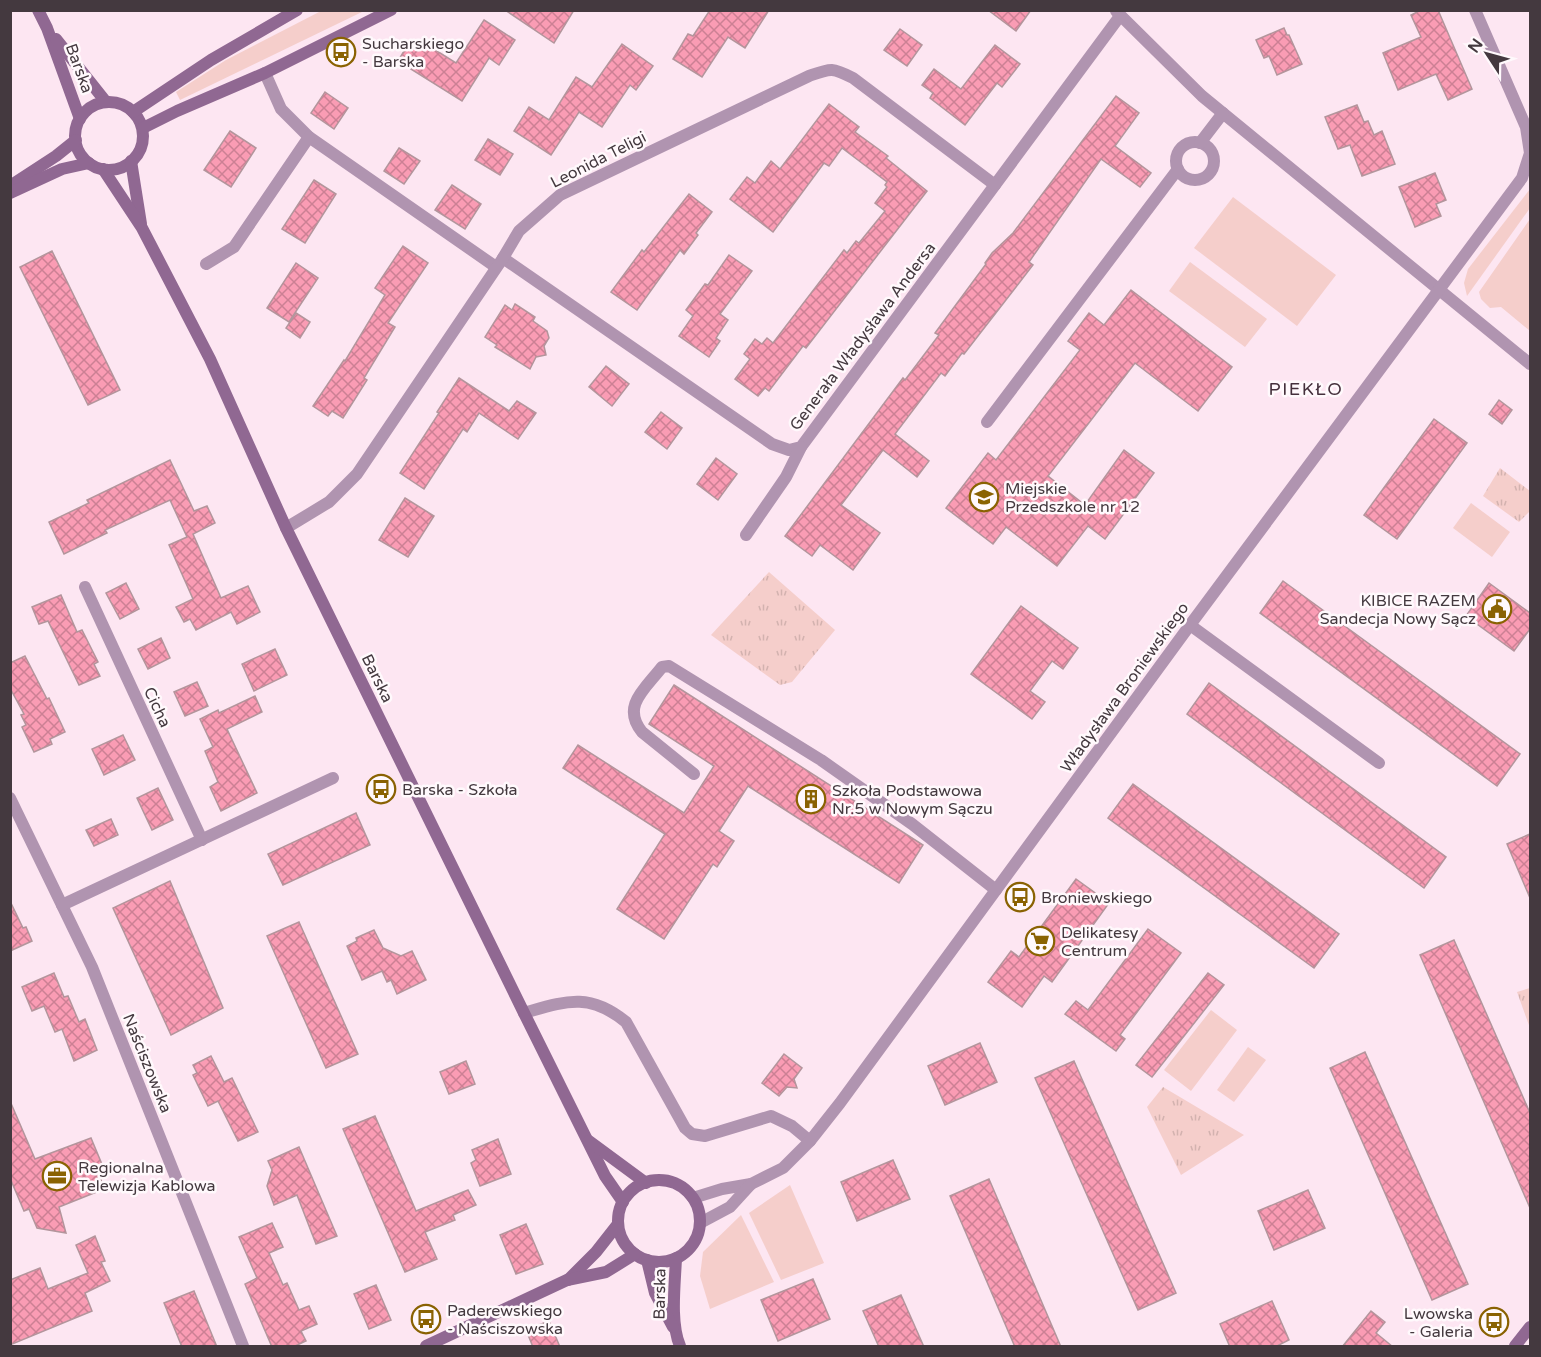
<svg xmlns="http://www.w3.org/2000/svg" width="1541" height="1357" font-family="'Varela Round',sans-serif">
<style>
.grass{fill:#f5cecb}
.park{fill:url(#park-tufts)}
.building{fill:url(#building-cross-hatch);stroke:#b3959c;stroke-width:1.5}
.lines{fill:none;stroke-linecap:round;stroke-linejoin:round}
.lane{stroke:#b094b0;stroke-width:12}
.street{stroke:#b094b0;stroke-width:12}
.secondary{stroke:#906892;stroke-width:12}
.labels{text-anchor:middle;stroke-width:5;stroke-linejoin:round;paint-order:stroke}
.poi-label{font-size:16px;fill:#44393f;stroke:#fff9fc;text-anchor:start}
.street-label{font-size:16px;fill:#44393f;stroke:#fff9fc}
.neighbourhood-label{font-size:18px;letter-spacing:1.5px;fill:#45303c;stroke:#fff9fc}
</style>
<defs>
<pattern id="park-tufts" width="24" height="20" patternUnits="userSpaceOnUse" patternTransform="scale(1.5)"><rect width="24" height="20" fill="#f5cecb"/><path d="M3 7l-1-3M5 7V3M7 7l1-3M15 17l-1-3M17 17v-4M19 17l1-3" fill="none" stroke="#d3b2af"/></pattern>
<pattern id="building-cross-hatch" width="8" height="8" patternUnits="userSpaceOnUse" patternTransform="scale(1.5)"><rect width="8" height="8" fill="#fa9cb4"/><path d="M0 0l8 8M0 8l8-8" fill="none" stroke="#cc8094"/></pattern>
</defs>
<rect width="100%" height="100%" fill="#fde6f2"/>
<!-- grass -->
<g class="grass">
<path d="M321,11H364L180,100L176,92L226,60Z"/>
<path d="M1530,189V208L1467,296L1464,283L1468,269Z"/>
<path d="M1233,197L1336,275L1297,326L1194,248Z"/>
<path d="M1530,219V331L1501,307L1490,308L1481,299L1479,292Z"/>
<path d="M1190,262L1267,319L1245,347L1169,291Z"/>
<path d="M1471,503L1510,532L1492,557L1453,528Z"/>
<path d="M1211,1010L1237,1030L1191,1091L1164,1070Z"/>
<path d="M1248,1047L1266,1060L1234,1102L1217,1090Z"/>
<path d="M790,1185L824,1263L781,1280L749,1213Z"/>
<path d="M741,1215L774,1282L710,1309L700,1276L703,1252Z"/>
</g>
<!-- park -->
<g class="park">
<path d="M1500,468L1530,491V511L1519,522L1483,496Z"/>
<path d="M769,572L835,630L792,682L780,685L711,635Z"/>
<path d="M1530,988V1028L1517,992Z"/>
<path d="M1163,1087L1244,1135L1181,1175L1147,1107Z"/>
</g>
<!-- building -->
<g class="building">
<path d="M505,10H574L554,43Z"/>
<path d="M710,10H769L745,48L728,37L702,77L673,59L688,34L693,36Z"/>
<path d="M988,10H1031L1016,31Z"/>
<path d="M1421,10H1438L1472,89L1448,100L1436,74L1398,90L1383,53L1421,37L1411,15Z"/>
<path d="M484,20L515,40L499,65L489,58L462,101L398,61L410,41L418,46L421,41L456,63Z"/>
<path d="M1284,28L1287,35H1289L1302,64L1277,75L1269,56L1264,58L1256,40Z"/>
<path d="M900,29L922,45L907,66L884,50Z"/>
<path d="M622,44L653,66L636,90L630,85L602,127L579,112L551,155L514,131L529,107L549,120L576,77L592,87Z"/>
<path d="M995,45L1020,64L1002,87L997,83L965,125L930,98L933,93L922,85L934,69L961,89Z"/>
<path d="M325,92L348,108L334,129L311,113Z"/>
<path d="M1116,96L1139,113L1115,146L1151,173L1140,187L1101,159L1029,262L1033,265L1016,287L964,354L962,353L945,376L941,373L895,434L929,461L917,477L883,450L841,505L880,533L853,570L820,545L812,556L785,536L903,378L905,380L939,335L935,333L986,264L985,263L992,253L1013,233Z"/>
<path d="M829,104L859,127L855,132L888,156L886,158L927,191L806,348L803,346L769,391L765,388L758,396L735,379L750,359L744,354L755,339L762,344L767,338L773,343L844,250L847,253L856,241L859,243L885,211L875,203L887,187L885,185L887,182L842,148L829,166L824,163L773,232L730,199L747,177L755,183L771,161L780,169Z"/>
<path d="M1357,105L1364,122L1368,121L1374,135L1382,131L1395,164L1362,176L1350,145L1338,149L1325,117Z"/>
<path d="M230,131L256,148L231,187L204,170Z"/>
<path d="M488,139L513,154L500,175L475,160Z"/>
<path d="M399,148L420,161L404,184L384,171Z"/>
<path d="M1435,173L1446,200L1436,204L1441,216L1415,227L1399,187Z"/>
<path d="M314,180L336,194L305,243L282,229Z"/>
<path d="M452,185L481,204L465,229L435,210Z"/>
<path d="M689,194L712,212L696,233L698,235L684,254L680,250L637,310L611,292L642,250L644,252Z"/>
<path d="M403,246L428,263L388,323L395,327L364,378L367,380L343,418L332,411L328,416L313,406L344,360L345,361L385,295L375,288Z"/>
<path d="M52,251L120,390L88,405L20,267Z"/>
<path d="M729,255L752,271L720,314L728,320L716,338L720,341L709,357L679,336L693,316L686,310L705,284L708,285Z"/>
<path d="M296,263L318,278L289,322L267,308Z"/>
<path d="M1131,290L1232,367L1198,411L1135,363L1048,476L1085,505L1124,450L1154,473L1105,539L1088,526L1057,566L1006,527L993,544L946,508L988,453L996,460L1080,350L1068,341L1089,313L1104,325Z"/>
<path d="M515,304L535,317L533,321L547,331L549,338L544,346L546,355L536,357L530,369L495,347L497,345L485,337L505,305L512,310Z"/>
<path d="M296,313L310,322L300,338L286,328Z"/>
<path d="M606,366L629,384L612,406L589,387Z"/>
<path d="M459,378L509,411L517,401L536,413L518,439L479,413L467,432L463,429L424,489L400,473L439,413L437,412Z"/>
<path d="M1499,400L1512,410L1502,424L1489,414Z"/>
<path d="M661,412L682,428L667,449L645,432Z"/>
<path d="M1434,419L1467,443L1397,539L1364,515Z"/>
<path d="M716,458L737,474L718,500L697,484Z"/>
<path d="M170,460L194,511L207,506L215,523L193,534L221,598L248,586L260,612L237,624L231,612L196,630L190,619L184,622L176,607L193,599L169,545L187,537L170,500L105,530L107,533L64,554L49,522L89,503L87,500Z"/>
<path d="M405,498L434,516L408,557L379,540Z"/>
<path d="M1283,581L1520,754L1497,786L1260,613Z"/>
<path d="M126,583L139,609L120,619L106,593Z"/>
<path d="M1489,583L1530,613V629L1514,651L1466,616Z"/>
<path d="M61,595L77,632L82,630L98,662L94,664L100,676L79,685L48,621L39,624L32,607Z"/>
<path d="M1021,606L1078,648L1063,669L1052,661L1030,691L1045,702L1032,719L971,674Z"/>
<path d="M161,638L170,658L148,669L138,649Z"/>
<path d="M275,649L287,675L254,691L242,664Z"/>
<path d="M25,656L47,699L49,698L65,732L50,739L52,744L34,752L22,727L26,725L21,715L24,714L10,688V663Z"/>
<path d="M197,682L208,706L185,716L174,692Z"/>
<path d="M1209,683L1446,857L1424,888L1187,714Z"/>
<path d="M674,685L923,845L899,883L748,786L719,831L734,841L717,867L713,864L664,939L617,909L665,834L563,768L578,745L684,813L714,766L649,724Z"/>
<path d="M255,696L262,712L227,729L257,793L221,811L210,787L218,782L205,751L213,747L200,719L218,710L219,713Z"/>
<path d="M123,735L135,760L104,775L92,749Z"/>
<path d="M1133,784L1339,934L1314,968L1108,818Z"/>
<path d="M158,788L173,820L152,830L137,798Z"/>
<path d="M356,813L370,845L283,885L268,854Z"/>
<path d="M111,819L118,835L94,846L86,830Z"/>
<path d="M1530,834V898L1507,844Z"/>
<path d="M1076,879L1109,903L1052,982L1044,976L1022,1007L988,982L1011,951L1019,957Z"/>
<path d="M170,881L223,1008L171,1035L113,908Z"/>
<path d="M10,901L23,928L26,927L32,941L10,951Z"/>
<path d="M299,922L358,1054L326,1068L267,936Z"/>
<path d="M1148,929L1181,953L1120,1035L1125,1039L1116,1051L1065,1014L1076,1001L1088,1010Z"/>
<path d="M374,930L383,948L401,956L412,951L426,980L397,994L391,980L387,982L382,971L362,980L347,946L357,941L356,938Z"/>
<path d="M1454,940L1530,1113V1208L1420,955Z"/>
<path d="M54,973L64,997L68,996L79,1022L85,1019L97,1050L74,1061L62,1029L55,1032L44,1006L32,1011L22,987Z"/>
<path d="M1208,973L1224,985L1152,1077L1136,1065Z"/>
<path d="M980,1043L997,1082L945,1105L928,1066Z"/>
<path d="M1365,1052L1468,1284L1432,1300L1330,1068Z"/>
<path d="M784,1054L802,1068L794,1079L797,1088L787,1087L779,1096L762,1083Z"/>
<path d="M211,1056L224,1082L232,1078L258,1132L238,1141L218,1101L208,1106L193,1075L197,1073L193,1065Z"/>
<path d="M466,1061L475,1084L449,1094L440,1072Z"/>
<path d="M1074,1061L1176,1293L1138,1310L1035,1078Z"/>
<path d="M10,1101L35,1159L91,1138L106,1174L100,1177L104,1189L59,1207L66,1233L37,1228L29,1209L24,1211L10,1178Z"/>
<path d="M375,1116L416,1211L468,1190L476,1205L453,1215L455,1220L425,1232L437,1259L405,1272L343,1129Z"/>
<path d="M498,1139L511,1174L480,1186L471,1163L476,1160L472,1150Z"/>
<path d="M299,1147L337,1236L316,1244L297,1195L274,1205L267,1186L272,1170L268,1161Z"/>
<path d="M893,1160L910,1199L857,1221L841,1182Z"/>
<path d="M989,1179L1061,1347H1015L950,1196Z"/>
<path d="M1308,1190L1325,1228L1274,1250L1258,1211Z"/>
<path d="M272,1223L283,1247L269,1253L283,1285L287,1283L299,1310L309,1306L317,1324L301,1331L306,1341L293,1347H272L245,1284L257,1278L239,1237Z"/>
<path d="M526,1224L543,1264L516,1274L500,1235Z"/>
<path d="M95,1236L105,1261L101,1262L110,1281L85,1293L92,1311L10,1345V1280L40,1268L48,1289L88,1273L76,1245Z"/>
<path d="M813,1279L830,1319L778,1341L761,1300Z"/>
<path d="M376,1285L391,1320L369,1329L354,1294Z"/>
<path d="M194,1291L217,1347H182L164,1303Z"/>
<path d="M901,1295L924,1347H879L863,1311Z"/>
<path d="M1272,1301L1289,1340L1275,1347H1230L1220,1324Z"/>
<path d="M1371,1311L1385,1322L1376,1333L1393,1347H1342Z"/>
<path d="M549,1321L560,1347H533L526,1330Z"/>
</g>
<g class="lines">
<!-- lane -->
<g class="lane">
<path d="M987,422L1178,169"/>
<path d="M1190,625L1379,763"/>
<path d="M694,774L642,732C621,706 645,689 662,667L669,666L821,760L912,824L996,890"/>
<path d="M524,1013C566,1001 589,992 626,1022L685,1128L692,1134L705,1136L771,1116L792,1126L810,1141"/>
</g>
<!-- street -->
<g class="street">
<path d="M1116,11L1202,96L1530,364"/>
<path d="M265,73L281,109L309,137L496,267"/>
<circle cx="1195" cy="161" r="19"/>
<path d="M1200,143L1223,113"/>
<path d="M503,258L772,444L789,450L801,447L1120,16"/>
<path d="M206,264L234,247L309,137"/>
<path d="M286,528L329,502L357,474L503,258L519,231L560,195L809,76C831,68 832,67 853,78L995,185"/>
<path d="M746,535L786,477L801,447"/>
<path d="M85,587L202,840"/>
<path d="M10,798L92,967L243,1346"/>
<path d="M62,905L333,778"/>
<path d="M693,1198L722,1189L751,1184"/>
<path d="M700,1223L730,1207L751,1184L783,1168L810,1141L840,1103L1190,625L1522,178L1530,153L1526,127L1475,10"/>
</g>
<!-- secondary -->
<g class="secondary">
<path d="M38,10L47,28L80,119"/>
<path d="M56,39L106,102"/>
<circle cx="109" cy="136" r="34"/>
<path d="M133,112L211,60L297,10"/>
<path d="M143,128L177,111L265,73L391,10"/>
<path d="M131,161L141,224"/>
<path d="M103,169L142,228L210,359L286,528L524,1013L605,1176L623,1202"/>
<path d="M10,186L56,156L76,140"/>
<path d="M10,193L62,169L89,163"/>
<path d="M589,1141L646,1183"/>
<circle cx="659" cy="1221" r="41"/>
<path d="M676,1258C675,1284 670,1323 680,1346"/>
<path d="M647,1260L655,1293L673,1327"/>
<path d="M568,1280L596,1252L618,1224"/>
<path d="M426,1346L567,1280L606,1272L635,1254"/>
<path d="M1515,1346L1530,1327"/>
</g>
</g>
<!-- icons -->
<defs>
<g id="bus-ring" transform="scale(1.5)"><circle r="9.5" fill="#fff9fc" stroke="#8a6202" stroke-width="1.5"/><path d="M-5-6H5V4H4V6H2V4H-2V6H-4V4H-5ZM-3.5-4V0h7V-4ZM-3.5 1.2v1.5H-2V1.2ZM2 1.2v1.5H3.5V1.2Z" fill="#8a6202"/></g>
<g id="school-ring" transform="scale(1.5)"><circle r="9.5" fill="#fff9fc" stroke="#8a6202" stroke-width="1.5"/><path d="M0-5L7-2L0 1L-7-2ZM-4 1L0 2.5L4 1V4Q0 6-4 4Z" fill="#8a6202"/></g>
<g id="civic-ring" transform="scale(1.5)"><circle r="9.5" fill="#fff9fc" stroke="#8a6202" stroke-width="1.5"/><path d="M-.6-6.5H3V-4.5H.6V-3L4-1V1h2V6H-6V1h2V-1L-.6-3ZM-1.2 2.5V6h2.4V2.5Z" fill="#8a6202"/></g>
<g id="building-ring" transform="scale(1.5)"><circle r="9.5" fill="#fff9fc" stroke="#8a6202" stroke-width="1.5"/><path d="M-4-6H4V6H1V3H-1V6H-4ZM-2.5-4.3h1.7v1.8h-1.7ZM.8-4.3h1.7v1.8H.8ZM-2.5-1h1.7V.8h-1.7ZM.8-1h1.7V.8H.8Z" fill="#8a6202"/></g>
<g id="supermarket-ring" transform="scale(1.5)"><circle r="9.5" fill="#fff9fc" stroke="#8a6202" stroke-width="1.5"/><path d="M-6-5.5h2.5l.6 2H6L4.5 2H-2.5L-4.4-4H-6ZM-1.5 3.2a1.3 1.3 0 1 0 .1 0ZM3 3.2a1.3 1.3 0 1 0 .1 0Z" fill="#8a6202"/></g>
<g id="office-ring" transform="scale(1.5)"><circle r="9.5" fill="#fff9fc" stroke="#8a6202" stroke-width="1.5"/><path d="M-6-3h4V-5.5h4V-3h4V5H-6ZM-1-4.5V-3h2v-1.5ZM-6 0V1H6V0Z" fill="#8a6202"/></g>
</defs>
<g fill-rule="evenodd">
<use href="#bus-ring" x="341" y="52"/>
<use href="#school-ring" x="984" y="497"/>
<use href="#civic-ring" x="1497" y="609"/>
<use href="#bus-ring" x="381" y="789"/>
<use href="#building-ring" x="811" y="799"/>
<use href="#bus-ring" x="1020" y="897"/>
<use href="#supermarket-ring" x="1040" y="941"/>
<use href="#office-ring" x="57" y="1176"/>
<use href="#bus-ring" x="426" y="1319"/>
<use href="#bus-ring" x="1494" y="1322"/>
</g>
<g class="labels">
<!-- poi labels -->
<g class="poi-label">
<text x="362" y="49">Sucharskiego<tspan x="362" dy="18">- Barska</tspan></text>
<text x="1005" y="494">Miejskie<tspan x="1005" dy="18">Przedszkole nr 12</tspan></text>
<text x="1476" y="606" text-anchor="end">KIBICE RAZEM<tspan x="1476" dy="18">Sandecja Nowy Sącz</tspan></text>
<text x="402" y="795">Barska - Szkoła</text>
<text x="832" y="796">Szkoła Podstawowa<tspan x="832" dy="18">Nr.5 w Nowym Sączu</tspan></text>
<text x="1041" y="903">Broniewskiego</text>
<text x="1061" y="938">Delikatesy<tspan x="1061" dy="18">Centrum</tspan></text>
<text x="78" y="1173">Regionalna<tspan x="78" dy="18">Telewizja Kablowa</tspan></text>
<text x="447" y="1316">Paderewskiego<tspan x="447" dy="18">- Naściszowska</tspan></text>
<text x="1473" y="1319" text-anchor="end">Lwowska<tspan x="1473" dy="18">- Galeria</tspan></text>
</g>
<!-- street labels -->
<g class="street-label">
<text transform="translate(80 68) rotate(70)" y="6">Barska</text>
<text transform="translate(598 159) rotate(-27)" y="6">Leonida Teligi</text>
<text transform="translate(862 336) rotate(-53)" y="6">Generała Władysława Andersa</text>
<text transform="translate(378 678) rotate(64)" y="6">Barska</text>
<text transform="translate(1124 687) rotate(-54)" y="6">Władysława Broniewskiego</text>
<text transform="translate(158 707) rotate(65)" y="6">Cicha</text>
<text transform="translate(148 1063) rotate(68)" y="6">Naściszowska</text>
<text transform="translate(659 1294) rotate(-89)" y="6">Barska</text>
</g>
<!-- neighbourhood labels -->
<g class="neighbourhood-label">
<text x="1306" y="395">PIEKŁO</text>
</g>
</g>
<!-- border -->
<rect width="1541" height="1357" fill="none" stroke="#44393f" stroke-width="24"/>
<!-- north arrow -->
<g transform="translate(1487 54) rotate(306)" stroke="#fff9fc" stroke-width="4.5" paint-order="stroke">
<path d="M0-4.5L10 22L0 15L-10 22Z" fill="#44393f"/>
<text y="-9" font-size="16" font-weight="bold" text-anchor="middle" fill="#44393f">N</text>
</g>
</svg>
